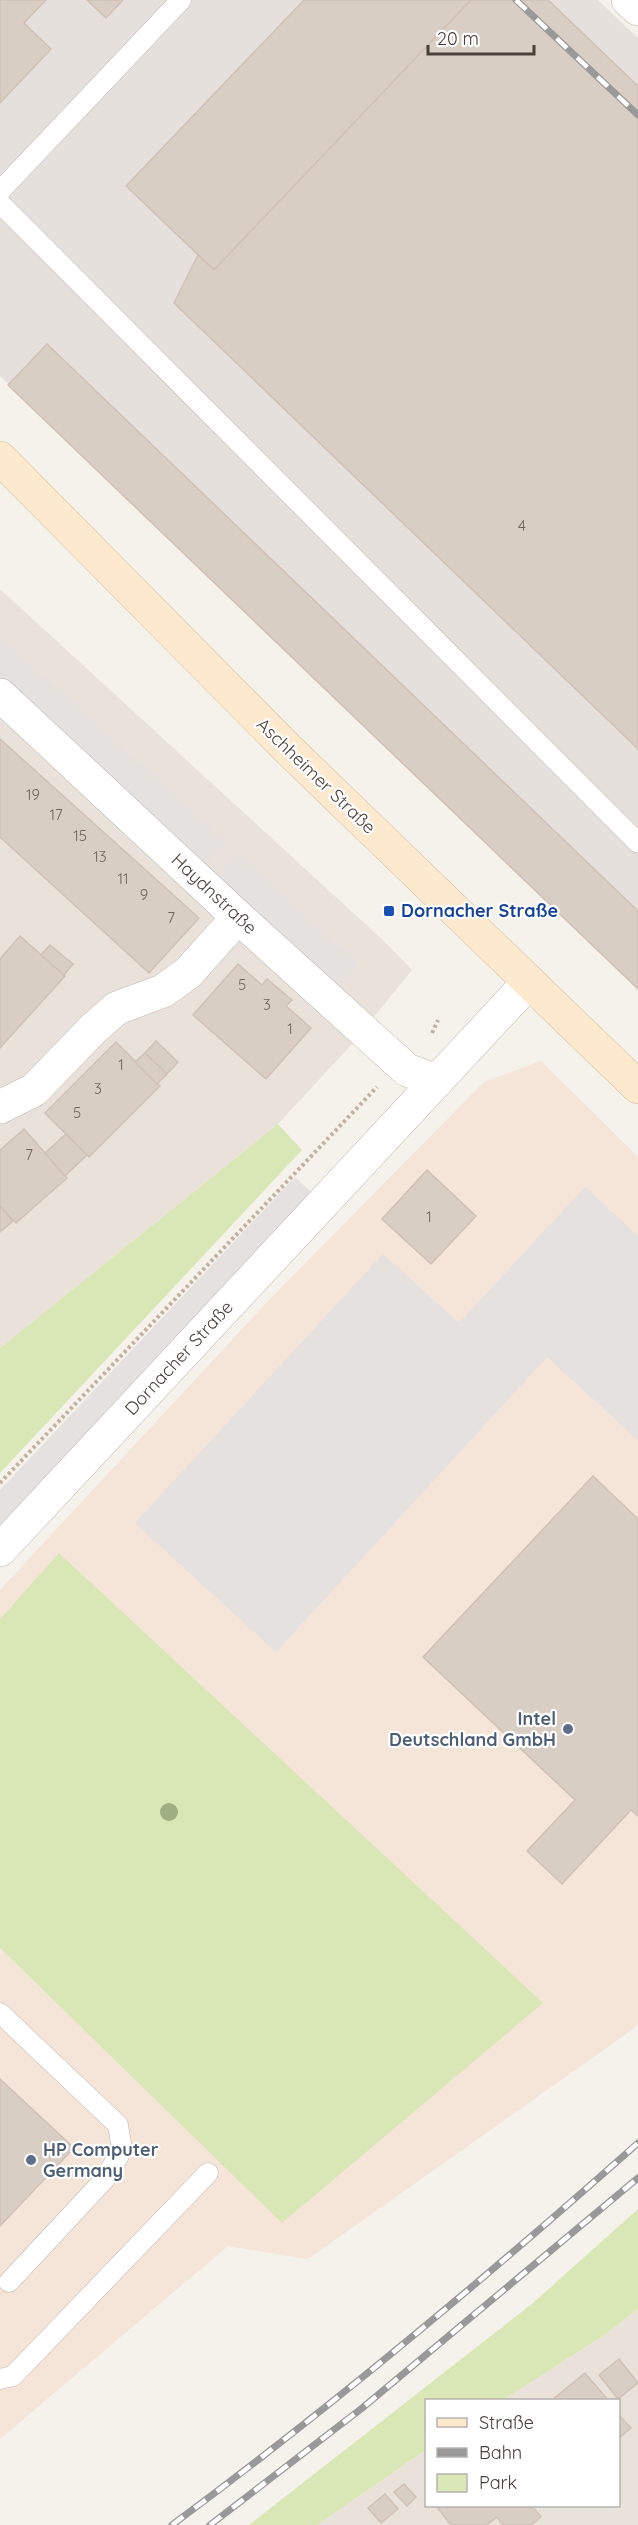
<svg xmlns="http://www.w3.org/2000/svg" width="638" height="2525" font-family="Quicksand,sans-serif">
<style>
.residential{fill:#e9e2da}
.commercial{fill:#f5e4d8}
.industrial{fill:#e5e0dc}
.green{fill:#d9e7b6}
.parking{fill:#e4e1df}
.building{fill:#d9cec4;stroke:#d1c1b4;stroke-width:1.5}
.lines{fill:none;stroke-linecap:round;stroke-linejoin:round}
.service-casing{stroke:#c1b7ae;stroke-width:21}
.minor-casing{stroke:#c1b7ae;stroke-width:34}
.secondary-casing{stroke:#d6bf9f;stroke-width:34}
.path{stroke:#c2b0a0;stroke-width:4;stroke-dasharray:3 3;stroke-linecap:butt}
.service{stroke:#fff;stroke-width:20}
.minor{stroke:#fff;stroke-width:33}
.secondary{stroke:#fdeace;stroke-width:33}
.rail-casing{stroke:#999;stroke-width:7}
.rail{stroke:#fff;stroke-width:4.5;stroke-dasharray:14;stroke-linecap:butt}
.tree{fill:#9eb082}
.transit-dot{fill:#1a4fb4;stroke:#fff;stroke-width:2}
.service-dot{fill:#5c6f8a;stroke:#fff;stroke-width:2}
.labels{text-anchor:middle;stroke-width:4.5;stroke-linejoin:round;paint-order:stroke}
.number-label{font-size:15px;fill:#6d645c}
.street-label{font-size:18px;fill:#494039;stroke:#fff}
.transit-label{font-size:18px;font-weight:bold;fill:#164399;stroke:#fff;text-anchor:start}
.service-label{font-size:18px;font-weight:bold;fill:#4e5e75;stroke:#fff;text-anchor:end}
</style>
<rect width="100%" height="100%" fill="#f5f1eb"/>
<!-- residential -->
<g class="residential">
<path d="M0,589L387,944L412,970L352,1044L278,1124L0,1348Z"/>
<path d="M638,2309V2525H317L426,2450V2506H618V2400H503L603,2336Z"/>
</g>
<!-- commercial -->
<path class="commercial" d="M541,1061L638,1157V2023L629,2032L308,2259L228,2246L0,2439V1948L282,2222L59,1554L0,1619V1590L269,1300L484,1082Z"/>
<!-- industrial -->
<path class="industrial" d="M0,0H598L638,38V989L0,376Z"/>
<!-- green -->
<g class="green">
<path d="M278,1124L302,1150L0,1473V1348Z"/>
<path d="M59,1553L543,2003L282,2223L0,1948V1619Z"/>
<path d="M638,2209V2309L603,2336L503,2400H426V2450L317,2525H249L533,2303Z"/>
</g>
<!-- parking -->
<g class="parking">
<path d="M0,638L225,842L206,864L0,676Z"/>
<path d="M237,854L357,964L338,985L218,875Z"/>
<path d="M295,1177L312,1193L0,1525V1490Z"/>
<path d="M585,1187L638,1236V1440L547,1357L276,1652L135,1523L383,1254L459,1323Z"/>
</g>
<!-- building -->
<g class="building">
<path d="M0,0H46L24,23L51,49L0,103Z"/>
<path d="M87,0H123L106,18Z"/>
<path d="M304,0H471L214,270L126,186Z"/>
<path d="M471,0H548L638,86V749L174,303L198,255L214,270Z"/>
<path d="M47,344L638,911V989L8,385Z"/>
<path d="M0,739L199,918L149,973L0,837Z"/>
<path d="M20,936L65,976L0,1048V959Z"/>
<path d="M50,945L73,964L64,975L41,955Z"/>
<path d="M238,964L262,985L267,979L292,1000L286,1006L311,1028L266,1079L193,1015Z"/>
<path d="M156,1041L178,1062L167,1074L145,1053Z"/>
<path d="M116,1042L160,1086L89,1157L45,1113Z"/>
<path d="M145,1053L167,1074L157,1084L135,1062Z"/>
<path d="M24,1129L67,1178L16,1223L0,1206V1150Z"/>
<path d="M66,1134L87,1155L65,1176L45,1153Z"/>
<path d="M427,1170L476,1216L431,1264L382,1219Z"/>
<path d="M0,1206L13,1221L0,1232Z"/>
<path d="M593,1476L638,1519V1816L631,1810L562,1884L527,1851L575,1800L423,1657Z"/>
<path d="M0,2079L74,2148L0,2226Z"/>
<path d="M619,2359L638,2383L618,2399L599,2375Z"/>
<path d="M585,2373L608,2400H552Z"/>
<path d="M618,2414L631,2428L618,2439Z"/>
<path d="M404,2484L416,2497L407,2506L394,2492Z"/>
<path d="M385,2494L398,2509L381,2523L368,2508Z"/>
<path d="M436,2506H532L541,2517L531,2525H503L497,2517L487,2525H451Z"/>
</g>
<g class="lines">
<!-- service casing -->
<g class="service-casing">
<g id="service">
<path d="M0,191L181,0"/>
<path d="M0,203L638,843"/>
<path d="M0,2013L118,2125L122,2150L104,2180L9,2282"/>
<path d="M0,2379L13,2376L208,2173"/>
</g>
</g>
<!-- minor casing -->
<g class="minor-casing">
<g id="minor">
<path d="M628,0L638,9"/>
<path d="M0,695L238,917L407,1070L437,1081"/>
<path d="M0,1107L34,1090L93,1029L117,1008L163,991L188,973L238,917"/>
<path d="M0,1550L529,982"/>
</g>
</g>
<!-- secondary casing -->
<g class="secondary-casing">
<path id="secondary" d="M0,458L287,748L638,1087"/>
</g>
<!-- path -->
<g class="path">
<path d="M432,1033L438,1020"/>
<path d="M0,1483L377,1087"/>
</g>
<!-- service -->
<use href="#service" class="service"/>
<!-- minor -->
<use href="#minor" class="minor"/>
<!-- secondary -->
<use href="#secondary" class="secondary"/>
<!-- rail casing -->
<g class="rail-casing">
<g id="rail">
<path d="M516,0L638,115"/>
<path d="M172,2525C334,2405 487,2277 638,2143"/>
<path d="M210,2525L361,2409L638,2178"/>
</g>
</g>
<!-- rail -->
<use href="#rail" class="rail"/>
</g>
<!-- trees -->
<circle class="tree" cx="169" cy="1812" r="9"/>
<!-- markers -->
<rect class="transit-dot" x="383" y="905" width="12" height="12" rx="3"/>
<g class="service-dot">
<circle cx="568" cy="1729" r="6"/>
<circle cx="31" cy="2160" r="6"/>
</g>
<g class="labels">
<!-- number labels -->
<g class="number-label">
<text x="522" y="531">4</text>
<text x="33" y="800">19</text>
<text x="56" y="820">17</text>
<text x="80" y="841">15</text>
<text x="100" y="862">13</text>
<text x="123" y="884">11</text>
<text x="144" y="900">9</text>
<text x="171" y="923">7</text>
<text x="242" y="990">5</text>
<text x="267" y="1010">3</text>
<text x="290" y="1034">1</text>
<text x="121" y="1070">1</text>
<text x="98" y="1094">3</text>
<text x="77" y="1118">5</text>
<text x="29" y="1160">7</text>
<text x="429" y="1222">1</text>
</g>
<!-- street labels -->
<g class="street-label">
<text transform="translate(316 776) rotate(44)" y="6">Aschheimer Straße</text>
<text transform="translate(214 894) rotate(43)" y="6">Haydnstraße</text>
<text transform="translate(179 1358) rotate(-47)" y="6">Dornacher Straße</text>
</g>
<!-- transit labels -->
<g class="transit-label">
<text x="401" y="917">Dornacher Straße</text>
</g>
<!-- service labels -->
<g class="service-label">
<text x="556" y="1725">Intel<tspan x="556" dy="21">Deutschland GmbH</tspan></text>
<text x="43" y="2156" text-anchor="start">HP Computer<tspan x="43" dy="21">Germany</tspan></text>
</g>
</g>
<!-- legend -->
<rect x="425" y="2399" width="195" height="108" fill="#ffffff" stroke="#b6b3b0" stroke-width="1.5"/>
<rect x="437" y="2418" width="30" height="9" fill="#fdeace" stroke="#b6b3b0" stroke-width="1.5"/>
<text x="479" y="2429" font-size="18" fill="#494039">Straße</text>
<rect x="437" y="2448" width="30" height="9" fill="#999999" stroke="#b6b3b0" stroke-width="1.5"/>
<text x="479" y="2459" font-size="18" fill="#494039">Bahn</text>
<rect x="437" y="2474" width="30" height="18" fill="#d9e7b6" stroke="#b6b3b0" stroke-width="1.5"/>
<text x="479" y="2489" font-size="18" fill="#494039">Park</text>
<!-- scale -->
<path d="M428 45v9h106v-9" fill="none" stroke="#494039" stroke-width="3"/>
<text x="437" y="45" font-size="18" fill="#494039" stroke="#ffffff" stroke-width="4.5" paint-order="stroke">20 m</text>
</svg>
